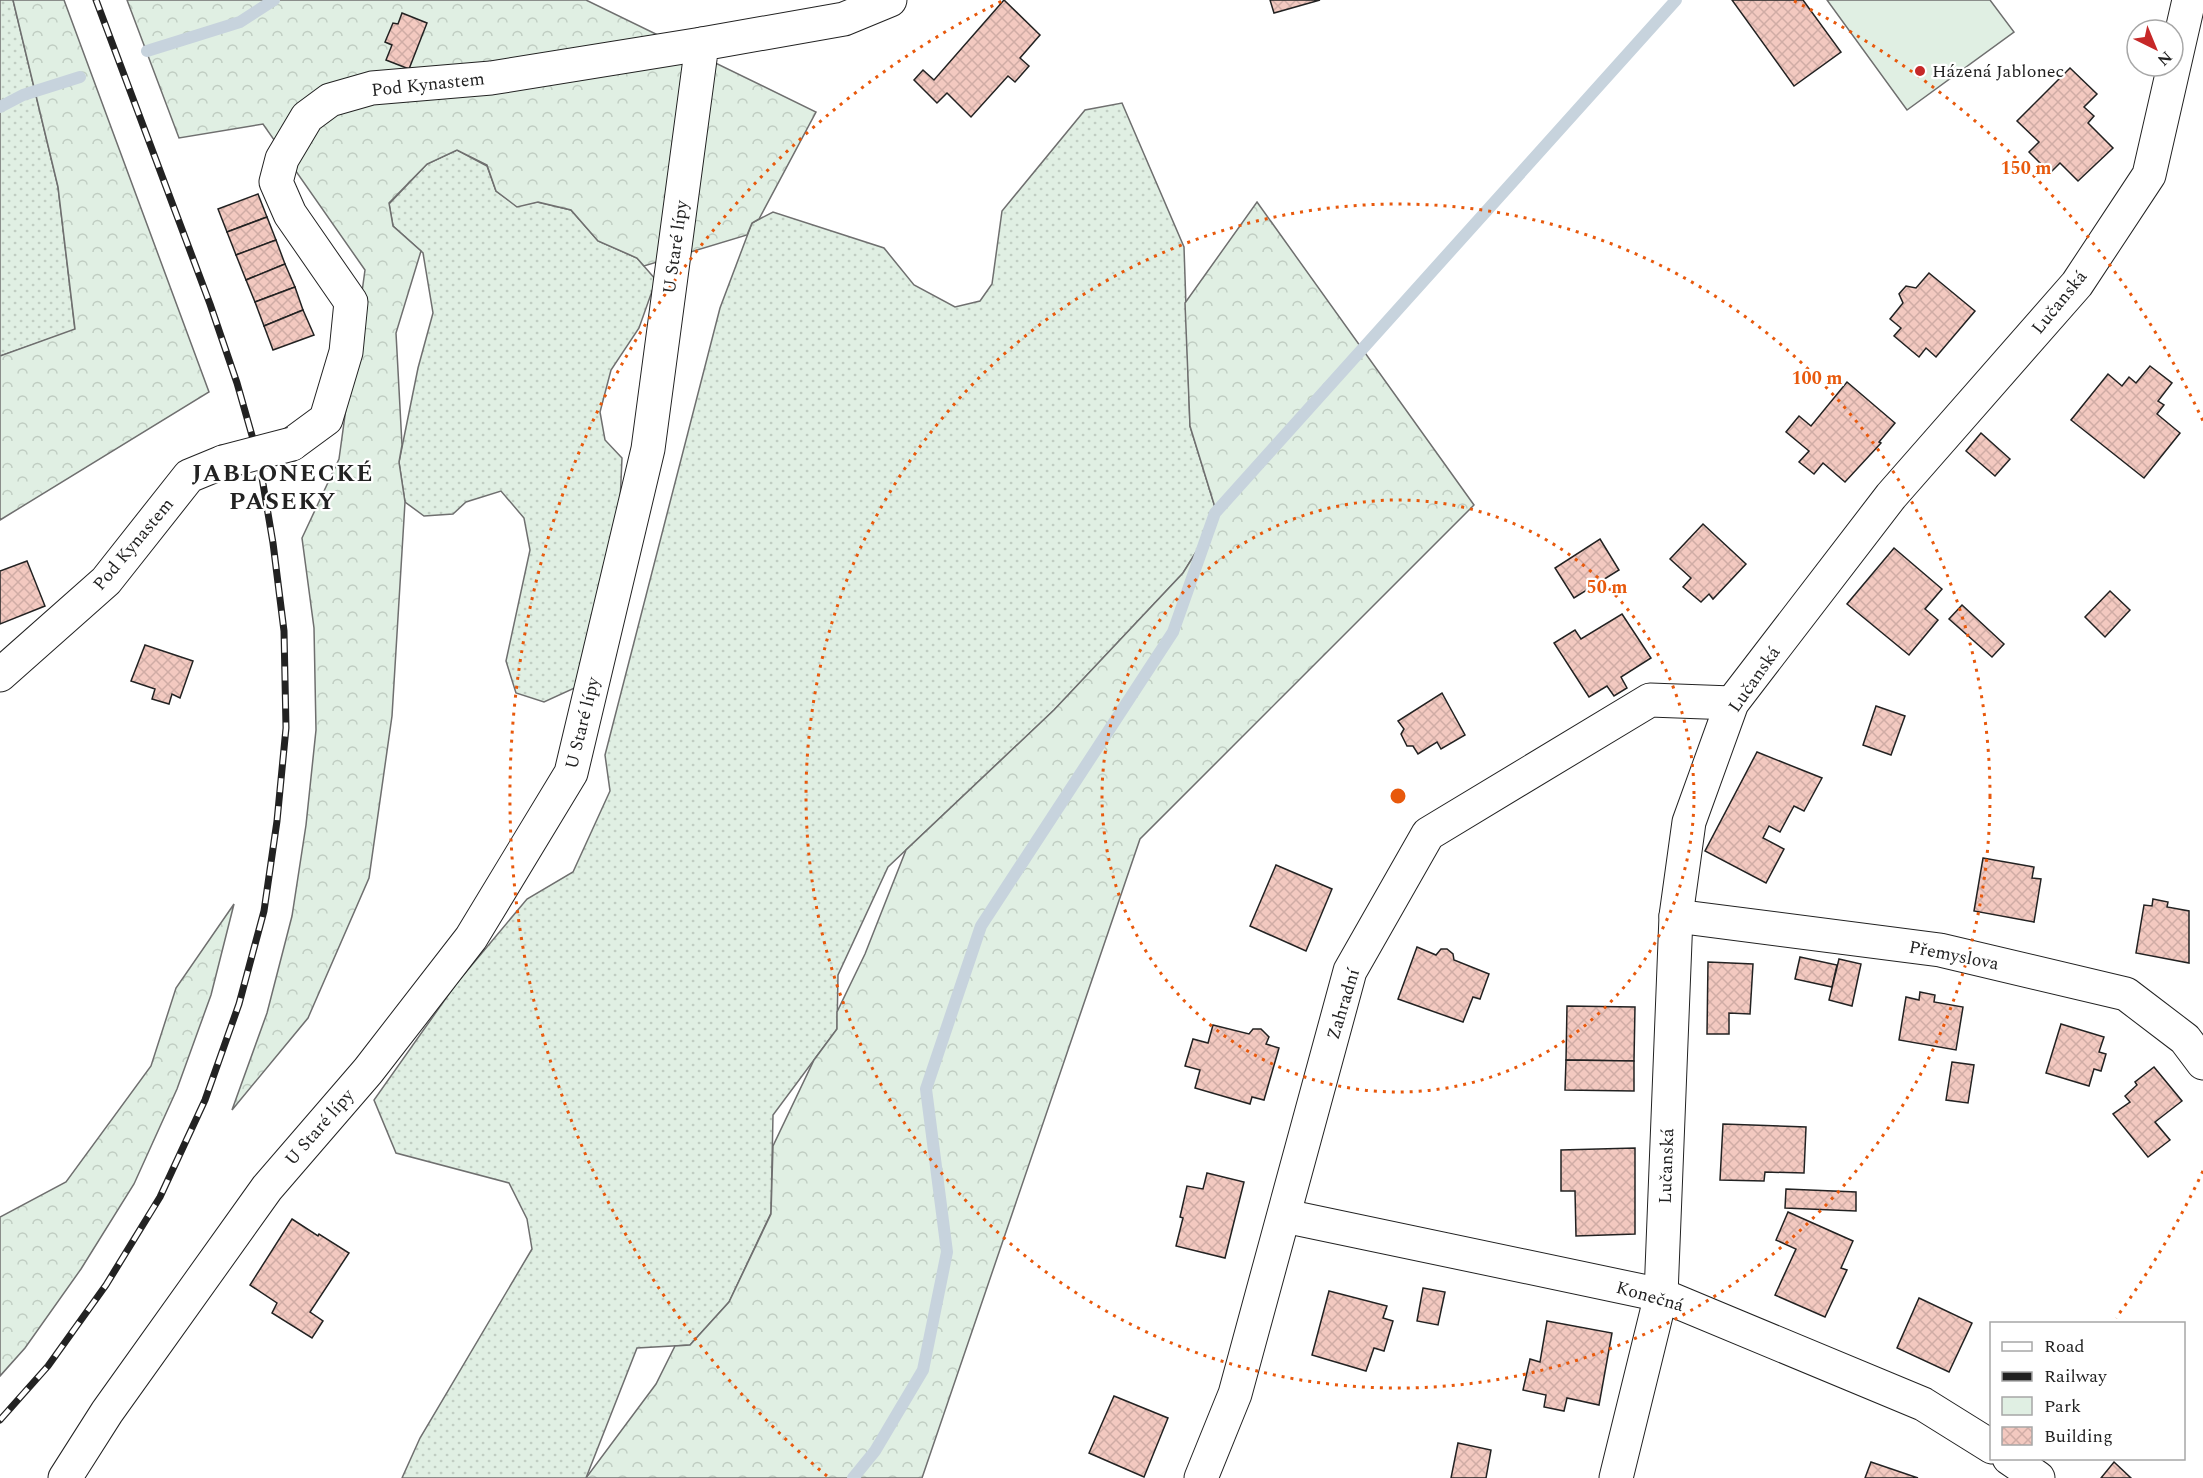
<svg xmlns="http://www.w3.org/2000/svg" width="2203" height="1478" font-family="Spectral,serif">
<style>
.grass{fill:url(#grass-dots);stroke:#6f6f6f;stroke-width:1.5}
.forest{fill:url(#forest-crowns);stroke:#6f6f6f;stroke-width:1.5}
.green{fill:#e0efe3;stroke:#6f6f6f;stroke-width:1.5}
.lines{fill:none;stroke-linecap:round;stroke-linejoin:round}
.stream{stroke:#c7d3dd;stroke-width:12}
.building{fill:url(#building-cross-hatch);stroke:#222;stroke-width:1.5}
.minor-casing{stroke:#222;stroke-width:35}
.minor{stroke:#fff;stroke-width:33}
.rail-casing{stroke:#222;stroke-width:7}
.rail{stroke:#fff;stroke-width:4.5;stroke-dasharray:14;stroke-linecap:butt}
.minor-bridge-casing{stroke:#222;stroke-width:35;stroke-linecap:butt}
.minor-bridge{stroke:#fff;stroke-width:33}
.ring{fill:none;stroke:#e8590c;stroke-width:3;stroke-dasharray:3 6}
.poi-dot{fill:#c62828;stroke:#fff;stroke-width:2}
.labels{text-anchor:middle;stroke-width:4.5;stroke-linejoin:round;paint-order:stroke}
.poi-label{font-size:18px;fill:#222;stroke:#fff;text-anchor:start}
.street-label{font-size:18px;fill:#222;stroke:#fff}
.district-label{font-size:24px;font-weight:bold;letter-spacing:1.5px;fill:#222;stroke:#fff}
.centre{fill:#e8590c;stroke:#fff;stroke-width:3}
.ring-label{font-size:18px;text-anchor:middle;font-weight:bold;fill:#e8590c;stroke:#fff;stroke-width:4.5;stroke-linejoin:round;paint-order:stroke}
</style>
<defs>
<pattern id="grass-dots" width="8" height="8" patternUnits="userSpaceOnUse" patternTransform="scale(1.5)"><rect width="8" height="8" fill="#e0efe3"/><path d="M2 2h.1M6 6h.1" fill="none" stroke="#c0cdc2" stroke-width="1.8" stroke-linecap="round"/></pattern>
<pattern id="forest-crowns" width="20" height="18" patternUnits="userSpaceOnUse" patternTransform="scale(1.5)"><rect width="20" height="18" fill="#e0efe3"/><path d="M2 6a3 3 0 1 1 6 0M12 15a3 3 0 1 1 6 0" fill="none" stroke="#c0cdc2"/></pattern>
<pattern id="building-cross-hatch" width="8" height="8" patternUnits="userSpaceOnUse" patternTransform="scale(1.5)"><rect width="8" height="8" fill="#f3c9c0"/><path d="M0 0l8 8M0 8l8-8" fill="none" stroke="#d0aca5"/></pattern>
</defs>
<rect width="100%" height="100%" fill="#fff"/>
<!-- grass -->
<g class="grass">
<path d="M0,0H13L58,187L75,330L0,356Z"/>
<path d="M1122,103L1184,247L1190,426L1218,517L1183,573L1054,710L888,867L838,975L837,1029L773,1115L771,1213L729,1302L690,1345L637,1348L586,1478H402L420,1438L532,1249L527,1219L509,1183L396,1153L374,1100L456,984L527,899L573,872L610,791L605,755L720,308L752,223L773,212L884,248L914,285L955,307L980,301L992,284L1002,211L1085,110Z"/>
<path d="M457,150L487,166L496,191L517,206L537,202L571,210L598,241L637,258L656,280L639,328L611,370L600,412L605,440L622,458L619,526L579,686L544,702L516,693L506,661L530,550L524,518L501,491L466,502L453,514L424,516L405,502L399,462L418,368L433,313L423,253L393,226L389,204L427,164Z"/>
</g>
<!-- forest -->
<g class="forest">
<path d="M13,0H64L209,392L0,520V356L75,329L58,187Z"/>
<path d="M127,0H586L816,112L759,219L752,223L747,235L644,266L637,258L598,241L571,210L538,202L517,207L496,191L487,165L457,150L427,164L389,203L393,226L421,251L396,333L402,445L399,462L405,502L392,716L369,878L308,1018L232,1110L267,1013L292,916L306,825L316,730L314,628L302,538L339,459L365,270L263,124L179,138Z"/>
<path d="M1257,202L1474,505L1140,839L922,1478H586L656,1384L675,1346L690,1345L729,1302L771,1214L773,1146L814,1060L837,1029V1012L865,954L906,850L1054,710L1183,573L1218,517L1190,426L1185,303Z"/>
<path d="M234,904L211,995L177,1089L134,1184L81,1269L25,1348L0,1376V1217L66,1182L151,1066L176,988Z"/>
</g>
<!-- green -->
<path class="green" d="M1827,0H1990L2014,32L1907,110Z"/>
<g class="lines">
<!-- stream -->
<g class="stream">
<path d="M147,51L240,22L274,0"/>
<path d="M0,107L23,95L80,77"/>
<path d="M853,1478L875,1451L923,1370L947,1252L926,1089L981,926L1173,632L1215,513L1676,0"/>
</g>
</g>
<!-- building -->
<g class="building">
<path d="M1004,0L1040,35L1020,58L1029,66L1015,82L1008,76L971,117L947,93L937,103L914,80L923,70L934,80Z"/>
<path d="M1270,0H1320L1274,13Z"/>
<path d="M1732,0H1803L1841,52L1794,86Z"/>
<path d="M402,13L427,23L409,69L386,60L392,45L385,42L393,23L398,24Z"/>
<path d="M2070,68L2097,94L2084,107L2094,116L2088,123L2113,148L2078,181L2060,163L2050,173L2029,152L2039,142L2017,121Z"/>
<path d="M258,194L267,217L227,232L218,209Z"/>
<path d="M267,217L276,240L236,255L227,232Z"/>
<path d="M276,240L285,264L246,280L236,255Z"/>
<path d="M285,264L295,287L255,302L246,280Z"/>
<path d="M1929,273L1975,311L1936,357L1926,348L1919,357L1894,336L1901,328L1890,319L1903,303L1899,294L1906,286L1916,288Z"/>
<path d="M295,287L303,310L264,326L255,302Z"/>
<path d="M303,310L314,335L273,350L264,326Z"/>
<path d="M2150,366L2172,383L2158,401L2164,405L2157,414L2180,433L2144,478L2071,420L2108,374L2122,386L2129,377L2136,383Z"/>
<path d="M1847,382L1895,423L1879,442L1881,443L1845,482L1823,463L1814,474L1799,462L1809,451L1786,432L1799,416L1811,426Z"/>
<path d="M1981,433L2010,459L1995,476L1966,451Z"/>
<path d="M1703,524L1746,564L1713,599L1709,594L1701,602L1683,587L1691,578L1670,559Z"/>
<path d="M1600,539L1619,570L1574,598L1555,568Z"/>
<path d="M1894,548L1942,589L1925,609L1938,620L1909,655L1847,604Z"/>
<path d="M27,561L45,606L0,624V571Z"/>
<path d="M2110,591L2130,610L2105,637L2085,617Z"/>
<path d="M1962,605L2004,644L1992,657L1949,619Z"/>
<path d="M1622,614L1651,658L1621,677L1627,688L1614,696L1607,686L1589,697L1554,643L1575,630L1581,639Z"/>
<path d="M145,645L193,661L180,698L172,694L169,704L152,699L155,689L131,681Z"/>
<path d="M1442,693L1465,735L1441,749L1437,742L1418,754L1413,746H1407L1401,734L1404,729L1398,721Z"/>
<path d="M1876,706L1905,716L1891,755L1863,745Z"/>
<path d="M1757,752L1822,778L1804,811L1794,806L1780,832L1769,826L1763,838L1784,849L1766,883L1705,851Z"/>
<path d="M1983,858L2034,867L2032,878L2041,879L2034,922L1974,911Z"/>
<path d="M1276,865L1332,889L1306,951L1250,926Z"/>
<path d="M2153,899L2168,902L2167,907L2189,911V963L2136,953L2144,905L2152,906Z"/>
<path d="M1417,947L1436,955L1441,949H1447L1453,954L1454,960L1489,974L1480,999L1473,997L1463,1022L1398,999Z"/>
<path d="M1800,957L1837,965L1832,987L1795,979Z"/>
<path d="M1839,959L1861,964L1852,1006L1829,1000Z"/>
<path d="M1708,962L1753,964L1750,1014L1729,1013V1034H1707Z"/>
<path d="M1920,992L1935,995L1934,1002L1963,1007L1956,1050L1899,1040L1906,997L1919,1000Z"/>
<path d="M1567,1006L1635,1007L1634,1061L1566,1060Z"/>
<path d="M2061,1024L2104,1037L2099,1052L2106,1054L2101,1071L2094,1069L2089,1086L2046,1073Z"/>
<path d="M1213,1025L1249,1034L1253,1029H1261L1269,1037L1266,1044L1279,1048L1264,1100L1252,1097L1250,1104L1195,1088L1200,1070L1185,1066L1193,1039L1208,1043Z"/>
<path d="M1566,1060L1634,1061V1091L1565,1090Z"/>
<path d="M1952,1062L1974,1065L1968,1103L1946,1100Z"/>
<path d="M2154,1067L2182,1101L2155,1122L2170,1140L2148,1157L2113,1114L2130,1102L2125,1096L2137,1085L2135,1082Z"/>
<path d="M1723,1124L1806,1127L1804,1173L1765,1172L1764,1181L1720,1180Z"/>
<path d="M1635,1148V1234L1576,1236L1575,1191H1561V1150Z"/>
<path d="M1207,1173L1244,1182L1225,1258L1176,1246L1183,1218L1180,1217L1187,1186L1203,1189Z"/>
<path d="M1786,1189L1856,1192V1211L1785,1208Z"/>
<path d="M1788,1212L1853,1241L1841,1268L1847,1270L1825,1317L1775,1295L1796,1249L1776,1240Z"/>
<path d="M292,1219L318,1236L319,1234L349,1253L310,1312L323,1321L312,1338L272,1313L277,1303L250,1285Z"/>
<path d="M1423,1288L1445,1292L1438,1325L1417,1321Z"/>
<path d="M1329,1291L1387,1306L1383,1318L1393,1321L1384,1351L1374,1348L1366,1371L1312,1355Z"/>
<path d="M1919,1298L1972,1323L1949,1372L1897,1348Z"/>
<path d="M1547,1321L1612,1333L1599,1405L1567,1398L1564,1411L1544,1407L1546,1395L1523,1390L1530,1359L1540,1362Z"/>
<path d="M1114,1396L1168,1418L1144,1477L1089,1453Z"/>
<path d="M1458,1443L1491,1450L1486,1478H1451Z"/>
<path d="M1871,1462L1918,1478H1865Z"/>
<path d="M2114,1462L2131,1478H2101Z"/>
</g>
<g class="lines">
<!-- minor casing -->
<g class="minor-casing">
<g id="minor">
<path d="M292,444L326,419L346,352L351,302L290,214L276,182L282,159L307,117L330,100L372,88L491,78L702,44"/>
<path d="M0,675L106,581L189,476L223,462"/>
<path d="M1676,916L1940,950L2126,994L2185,1039L2203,1063"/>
<path d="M1285,1216L1661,1295L1923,1404L1992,1447"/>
<path d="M2009,1458L2038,1478"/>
<path d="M65,1478L107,1412L267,1188L368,1071L471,938L571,773L648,449L702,44L844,19L890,0"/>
<path d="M1201,1478L1235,1394L1350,971L1428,834L1650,700L1732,703"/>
<path d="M1616,1478L1661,1295L1676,916L1689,822L1732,703L1891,496L2077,284L2149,175L2189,0"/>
</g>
</g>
<!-- minor -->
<use href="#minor" class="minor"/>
<!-- rail casing -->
<g class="rail-casing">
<path id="rail" d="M0,1420L48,1366L106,1285L160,1197L205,1100L239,1004L264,911L277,821L286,728L284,631L273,543L259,460L237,383L210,304L96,0"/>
</g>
<!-- rail -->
<use href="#rail" class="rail"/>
<!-- minor-bridge casing -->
<g class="minor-bridge-casing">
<path id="minor-bridge" d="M223,462L292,444"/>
</g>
<!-- minor-bridge -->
<use href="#minor-bridge" class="minor-bridge"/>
</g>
<!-- distance rings -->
<g class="ring">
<circle cx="1398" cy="796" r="296"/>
<circle cx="1398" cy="796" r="592"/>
<path d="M2203 1171A888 888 0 0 1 2116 1318M827 1476A888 888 0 0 1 1002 1M1794 1A888 888 0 0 1 2203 421"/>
</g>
<!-- markers -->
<circle class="poi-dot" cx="1920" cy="71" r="6"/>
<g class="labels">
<!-- poi labels -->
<g class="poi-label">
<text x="1932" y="77">Házená Jablonec</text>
</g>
<!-- street labels -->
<g class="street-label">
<text transform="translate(428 84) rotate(-6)" y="6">Pod Kynastem</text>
<text transform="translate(675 247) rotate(-82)" y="6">U Staré lípy</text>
<text transform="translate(2059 302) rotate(-51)" y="6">Lučanská</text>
<text transform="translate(133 544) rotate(-50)" y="6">Pod Kynastem</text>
<text transform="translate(1754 679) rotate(-55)" y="6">Lučanská</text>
<text transform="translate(582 723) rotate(-76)" y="6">U Staré lípy</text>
<text transform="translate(1954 955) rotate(11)" y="6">Přemyslova</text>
<text transform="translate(1343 1004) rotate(-73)" y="6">Zahradní</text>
<text transform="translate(319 1127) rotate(-49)" y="6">U Staré lípy</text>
<text transform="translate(1666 1166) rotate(-88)" y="6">Lučanská</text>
<text transform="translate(1650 1296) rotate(16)" y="6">Konečná</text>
</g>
<!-- district labels -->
<g class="district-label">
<text x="283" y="481">JABLONECKÉ<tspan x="283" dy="28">PASEKY</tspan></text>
</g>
</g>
<circle cx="1398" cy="796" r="9" class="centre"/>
<g class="ring-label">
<text x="2026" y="174">150 m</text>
<text x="1817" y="384">100 m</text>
<text x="1607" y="593">50 m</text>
</g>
<!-- legend -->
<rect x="1990" y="1322" width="195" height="138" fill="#ffffff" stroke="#a7a7a7" stroke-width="1.5"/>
<rect x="2002" y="1342" width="30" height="9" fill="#ffffff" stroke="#a7a7a7" stroke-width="1.5"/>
<text x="2044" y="1352" font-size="18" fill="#222222">Road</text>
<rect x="2002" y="1372" width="30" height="9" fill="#222222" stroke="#a7a7a7" stroke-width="1.5"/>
<text x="2044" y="1382" font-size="18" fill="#222222">Railway</text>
<rect x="2002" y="1397" width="30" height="18" fill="#e0efe3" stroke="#a7a7a7" stroke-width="1.5"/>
<text x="2044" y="1412" font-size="18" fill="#222222">Park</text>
<rect x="2002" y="1427" width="30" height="18" fill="url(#building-cross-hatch)" stroke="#a7a7a7" stroke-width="1.5"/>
<text x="2044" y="1442" font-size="18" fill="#222222">Building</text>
<!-- north arrow -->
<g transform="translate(2155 48) rotate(137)"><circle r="28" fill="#ffffff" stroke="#a7a7a7" stroke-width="1.5"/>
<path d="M0-4.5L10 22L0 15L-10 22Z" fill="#c62828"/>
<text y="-9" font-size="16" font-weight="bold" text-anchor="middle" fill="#222222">N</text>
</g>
</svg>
